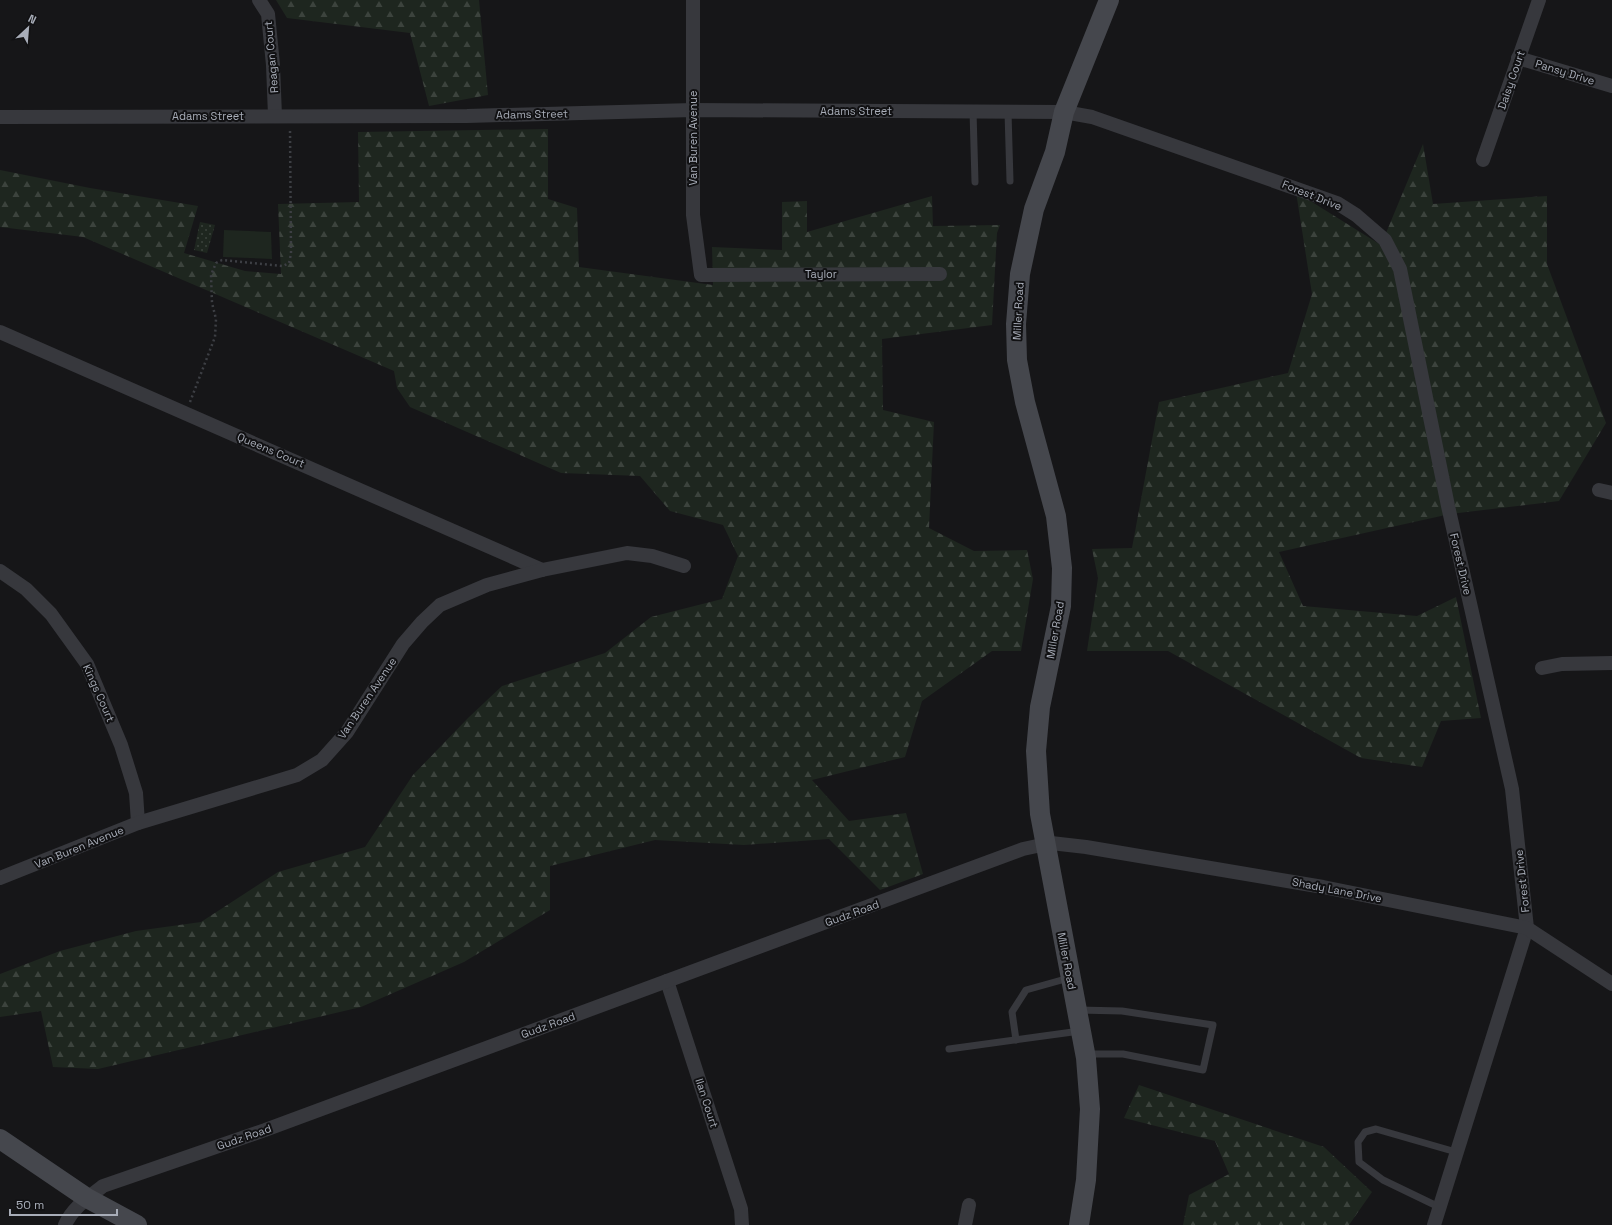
<svg xmlns="http://www.w3.org/2000/svg" width="1612" height="1225" font-family="'Space Grotesk',sans-serif">
<style>
.grass{fill:url(#grass-dots)}
.forest{fill:url(#forest-firs)}
.garden{fill:#1e261f}
.lines{fill:none;stroke-linecap:round;stroke-linejoin:round}
.path{stroke:#3d3f44;stroke-width:2.5;stroke-dasharray:2 3;stroke-linecap:butt}
.lane{stroke:#37383d;stroke-width:7}
.street{stroke:#37383d;stroke-width:14}
.secondary{stroke:#45474d;stroke-width:20}
.labels{text-anchor:middle;stroke-width:4;stroke-linejoin:round;paint-order:stroke}
.street-label{font-size:11px;fill:#a8adb8;stroke:#111113}
</style>
<defs>
<pattern id="grass-dots" width="8" height="8" patternUnits="userSpaceOnUse"><rect width="8" height="8" fill="#1e261f"/><path d="M2 2h.1M6 6h.1" fill="none" stroke="#3c433d" stroke-width="1.8" stroke-linecap="round"/></pattern>
<pattern id="forest-firs" width="22" height="20" patternUnits="userSpaceOnUse"><rect width="22" height="20" fill="#1e261f"/><path d="M5 1l3.5 6h-7zM16 11l3.5 6h-7z" fill="#3c433d"/></pattern>
</defs>
<rect width="100%" height="100%" fill="#161618"/>
<!-- grass -->
<path class="grass" d="M200,222L215,225L207,253L194,250Z"/>
<!-- forest -->
<g class="forest">
<path d="M276,0H479L488,95L429,106L410,33L287,18Z"/>
<path d="M548,129V199L577,208L579,267L713,285L712,247L782,250V202L807,201V232L932,196L933,226L1000,225L997,233L992,325L882,339L883,410L934,422L929,528L974,551L1027,550L1033,579L1021,651H992L922,701L905,757L812,780L849,821L906,813L923,874L880,890L829,839L744,845L655,840L550,866V910L464,962L361,1007L98,1069L53,1067L41,1011L0,1017V974L60,951L136,931L201,922L278,872L365,847L413,775L468,718L502,686L605,653L651,617L722,599L738,556L723,525L670,511L640,476L561,473L410,407L397,388L394,371L83,237L0,227V170L90,188L198,206L184,253L245,271L281,274L278,204L359,202L358,132Z"/>
<path d="M1423,144L1433,204L1547,196V264L1606,423L1559,501L1450,514L1279,552L1303,606L1417,616L1456,597L1481,718L1441,721L1422,767L1361,758L1168,651H1087L1098,578L1092,549L1132,548L1159,402L1288,373L1312,294L1296,192L1381,245Z"/>
<path d="M1139,1085L1324,1147L1372,1192L1349,1225H1183L1189,1195L1229,1174L1215,1141L1124,1118Z"/>
</g>
<!-- garden -->
<path class="garden" d="M224,230L271,232L272,259L223,257Z"/>
<g class="lines">
<!-- path -->
<path class="path" d="M190,402L215,337L216,319L212,303L211,275L216,263L222,260L283,266L289,263L291,254L290,129"/>
<!-- lane -->
<g class="lane">
<path d="M973,111L975,182"/>
<path d="M1008,112L1010,181"/>
<path d="M1078,1010L1122,1011L1213,1025L1203,1070L1123,1054H1087"/>
<path d="M1016,1040L1012,1012L1026,990L1069,978"/>
<path d="M949,1049L1080,1031"/>
<path d="M1439,1207L1383,1180L1359,1162L1358,1142L1365,1132L1376,1129L1456,1152"/>
</g>
<!-- street -->
<g class="street">
<path d="M259,0L268,14L273,65L275,116"/>
<path d="M693,0V215L701,275L940,274"/>
<path d="M1518,58L1612,86"/>
<path d="M0,117L467,116L693,110L1064,112L1092,117L1337,203L1356,215L1385,240L1400,269L1448,506L1512,789L1527,928L1434,1225"/>
<path d="M1483,160L1539,0"/>
<path d="M0,332L542,570"/>
<path d="M1599,490L1612,493"/>
<path d="M0,571L26,589L51,614L87,664L121,745L136,793L138,823"/>
<path d="M1542,668L1562,664L1612,663"/>
<path d="M0,878L138,823L297,775L322,760L347,732L403,644L422,622L440,605L487,585L542,570L627,553L652,556L684,566"/>
<path d="M667,981L741,1209L742,1225"/>
<path d="M65,1225C72,1208 89,1197 103,1186L265,1130L1023,849L1051,843L1086,847L1323,887L1527,928L1612,984"/>
<path d="M965,1225L969,1205"/>
</g>
<!-- secondary -->
<g class="secondary">
<path d="M0,1139L87,1198L137,1225"/>
<path d="M1079,1225L1086,1180L1090,1109L1086,1058L1040,814L1036,751L1040,707L1061,606L1062,568L1056,516L1025,402L1017,360L1016,324L1020,274L1034,209L1055,152L1064,112L1109,0"/>
</g>
</g>
<g class="labels">
<!-- street labels -->
<g class="street-label">
<text transform="translate(271 57) rotate(-95)" y="4">Reagan Court</text>
<text transform="translate(1565 72) rotate(17)" y="4">Pansy Drive</text>
<text transform="translate(1511 80) rotate(-71)" y="4">Daisy Court</text>
<text x="856" y="115">Adams Street</text>
<text transform="translate(532 114) rotate(-1)" y="4">Adams Street</text>
<text x="208" y="120">Adams Street</text>
<text transform="translate(693 138) rotate(-90)" y="4">Van Buren Avenue</text>
<text transform="translate(1312 195) rotate(22)" y="4">Forest Drive</text>
<text x="821" y="278">Taylor</text>
<text transform="translate(1018 311) rotate(-87)" y="4">Miller Road</text>
<text transform="translate(271 450) rotate(23)" y="4">Queens Court</text>
<text transform="translate(1461 564) rotate(77)" y="4">Forest Drive</text>
<text transform="translate(1055 630) rotate(-80)" y="4">Miller Road</text>
<text transform="translate(99 693) rotate(66)" y="4">Kings Court</text>
<text transform="translate(367 698) rotate(-56)" y="4">Van Buren Avenue</text>
<text transform="translate(79 847) rotate(-22)" y="4">Van Buren Avenue</text>
<text transform="translate(1522 881) rotate(-96)" y="4">Forest Drive</text>
<text transform="translate(1337 890) rotate(11)" y="4">Shady Lane Drive</text>
<text transform="translate(852 913) rotate(-20)" y="4">Gudz Road</text>
<text transform="translate(1067 961) rotate(79)" y="4">Miller Road</text>
<text transform="translate(548 1025) rotate(-20)" y="4">Gudz Road</text>
<text transform="translate(707 1103) rotate(72)" y="4">Ilan Court</text>
<text transform="translate(244 1137) rotate(-19)" y="4">Gudz Road</text>
</g>
</g>
<!-- north arrow -->
<g transform="translate(28 28) rotate(26)" stroke="#111113" stroke-width="3" paint-order="stroke">
<path d="M0-3L7 15L0 10L-7 15Z" fill="#a8adb8"/>
<text y="-6" font-size="11" font-weight="bold" text-anchor="middle" fill="#a8adb8">N</text>
</g>
<!-- scale -->
<path d="M10 1209v6h107v-6" fill="none" stroke="#a8adb8" stroke-width="2"/>
<text x="16" y="1209" font-size="12" fill="#a8adb8" stroke="#111113" stroke-width="3" paint-order="stroke">50 m</text>
</svg>
